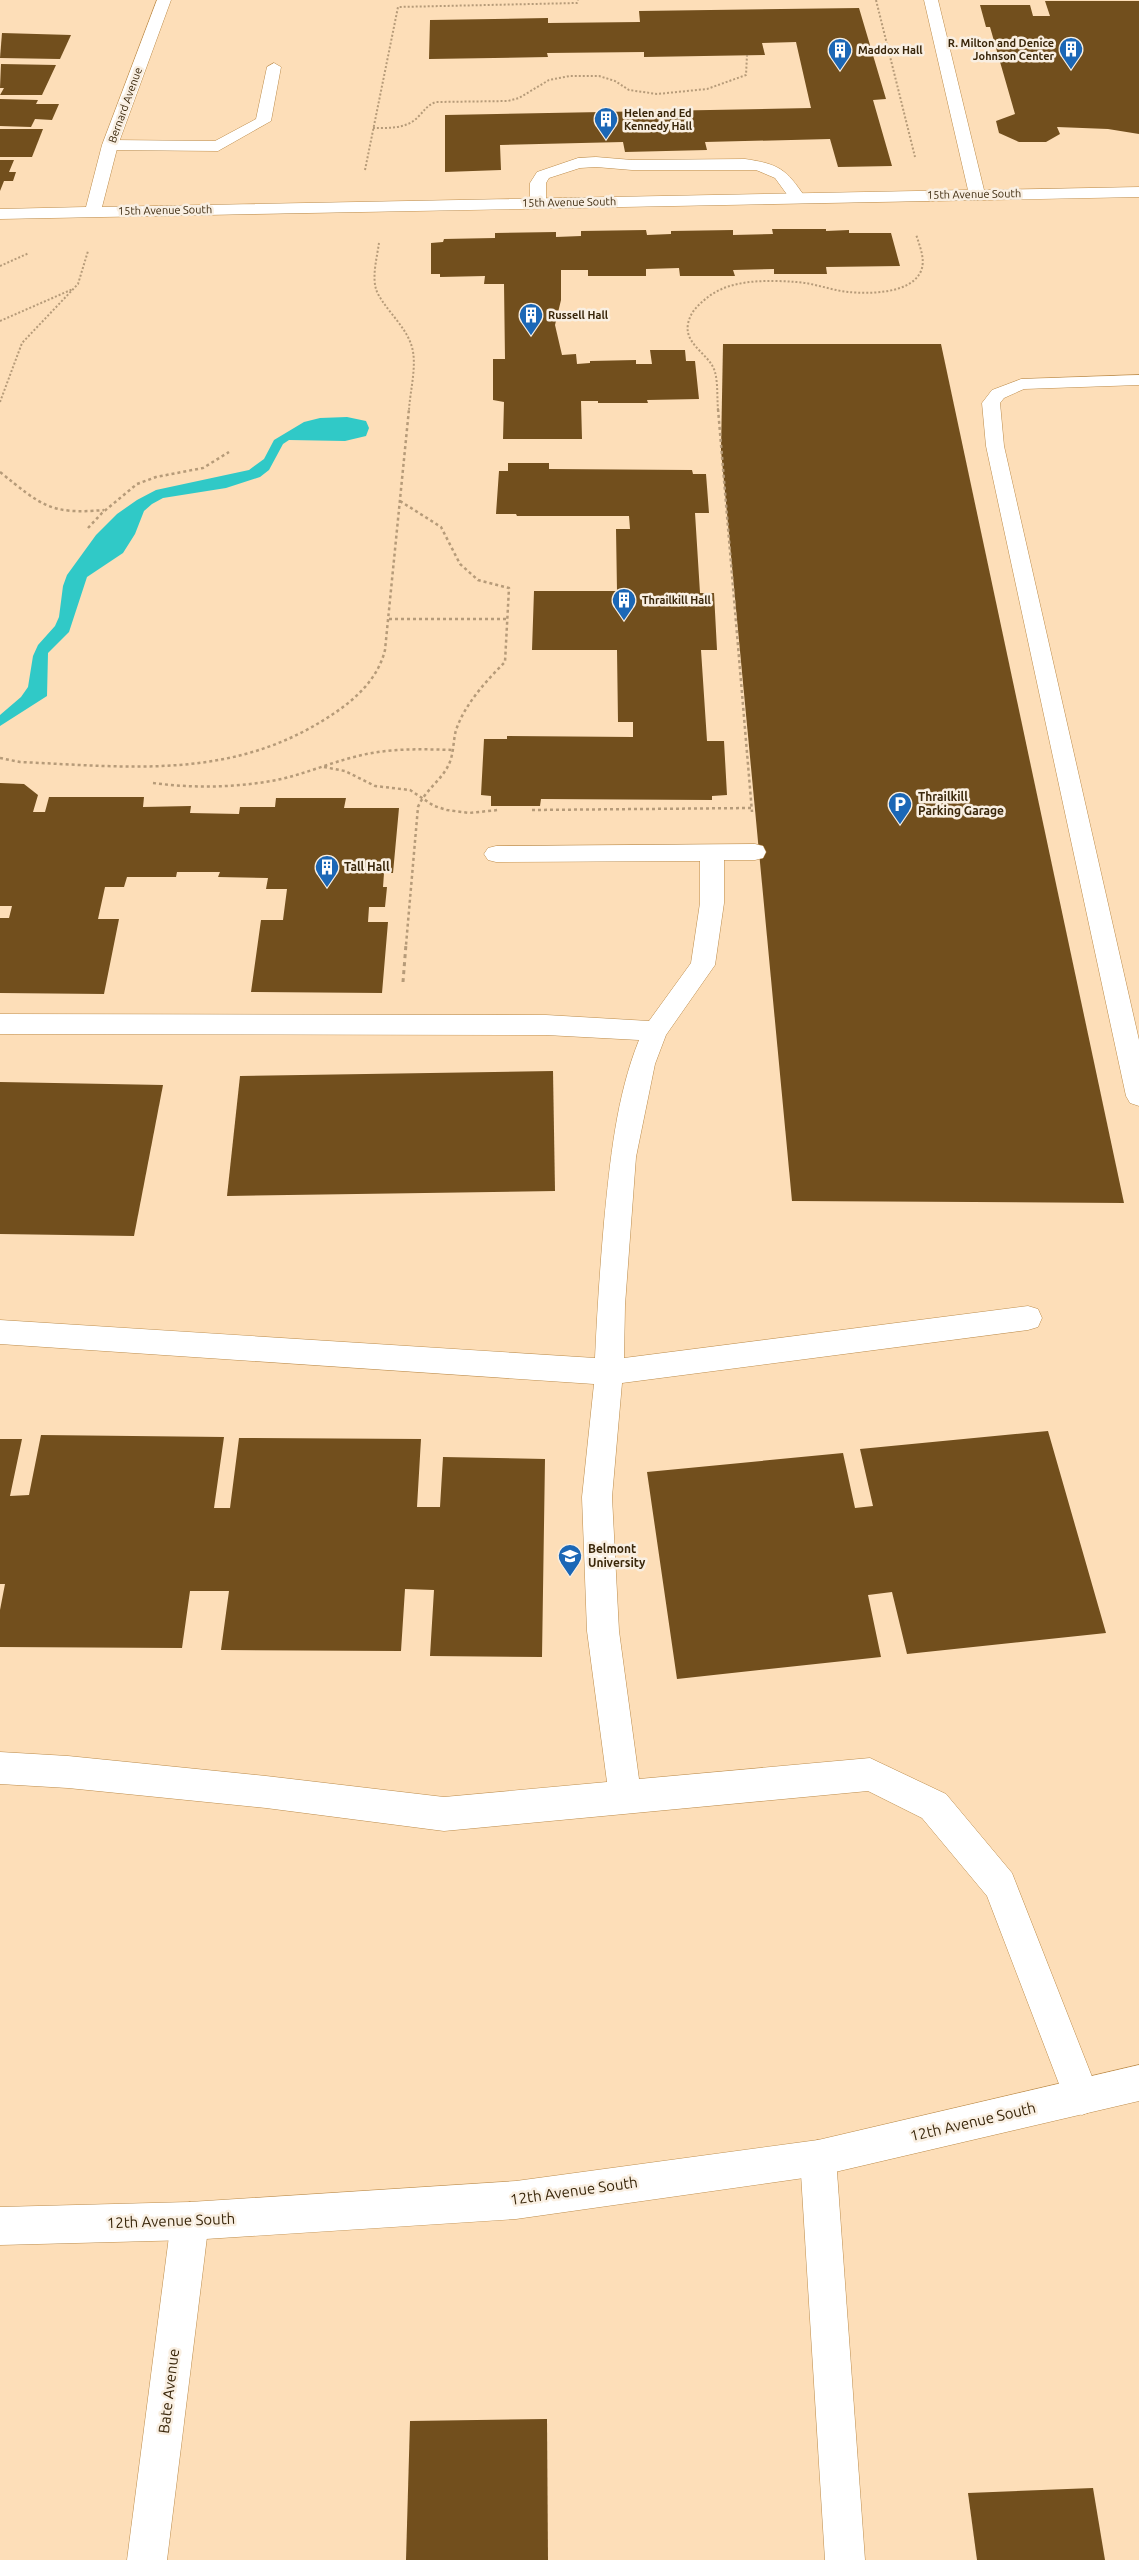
<svg xmlns="http://www.w3.org/2000/svg" width="1139" height="2560" font-family="Ubuntu,sans-serif">
<style>
.water{fill:#30c9c7}
.building{fill:#724f1d}
.lines{fill:none;stroke-linecap:round;stroke-linejoin:round}
.service-casing{stroke:#bc8c4b;stroke-width:1}
.minor-casing{stroke:#bc8c4b;stroke-width:1}
.secondary-casing{stroke:#bc8c4b;stroke-width:1}
.path-far2{stroke:#b69b79;stroke-width:2;stroke-dasharray:2 2;stroke-linecap:butt}
.path-far1{stroke:#b69b79;stroke-width:2.5;stroke-dasharray:3 3;stroke-linecap:butt}
.path{stroke:#b69b79;stroke-width:3;stroke-dasharray:4 4;stroke-linecap:butt}
.service{fill:#fff;fill-rule:evenodd}
.minor{fill:#fff;fill-rule:evenodd}
.secondary{fill:#fff;fill-rule:evenodd}
.labels{text-anchor:middle;stroke-width:5;stroke-linejoin:round;paint-order:stroke}
.far-poi-label{font-size:11px;font-weight:bold;fill:#3a270b;stroke:#f9efe2;text-anchor:start}
.far-street-label{font-size:11px;fill:#3a270b;stroke:#f9efe2}
.poi-label{font-size:12px;font-weight:bold;fill:#3a270b;stroke:#f9efe2;text-anchor:start}
.near-street-label{font-size:15px;fill:#3a270b;stroke:#f9efe2}
</style>
<rect width="100%" height="100%" fill="#fddeb8"/>
<!-- water -->
<path class="water" d="M347,417L366,421L369,428L366,436L345,441L289,440L283,444L269,470L260,477L226,488L163,498L152,504L144,511L135,534L123,553L87,577L69,632L48,653L47,696L0,726V715L21,697L28,687L33,656L38,645L55,626L59,617L63,586L67,575L96,535L117,514L137,500L156,490L249,470L264,459L274,440L304,422L320,418Z"/>
<!-- building -->
<g class="building">
<path d="M1045,1H1139V134L1108,129L1057,127L1060,134L1046,142H1019L999,133L996,121L1015,114L990,27H986L980,5H1030L1033,16H1050Z"/>
<path d="M859,8L886,99L873,100L892,166L838,167L830,139L705,142L707,150L625,152L623,142L500,145L501,170L445,172V115L811,108L796,42L762,43L765,55L644,57V52L547,53L548,57L429,59L430,20L548,18V23L640,22L639,11Z"/>
<path d="M2,33L71,35L60,59L0,58Z"/>
<path d="M1,64L56,65L42,95H0L4,88H0Z"/>
<path d="M0,99L38,100L36,104H59L52,120L35,119L31,127L0,126Z"/>
<path d="M0,129H43L32,157H0Z"/>
<path d="M0,160H14L9,172H16L13,181H4L0,191Z"/>
<path d="M772,229H826V231L849,230V233H891L900,266L826,267L827,274H774V269L733,270L735,276H680L679,268L646,269V276H588V270H561V300L555,325L562,355L576,354L577,364L590,363V361L636,360V364H652L650,350H685L686,361H695L699,399L647,400L648,403H598V401H581L582,439H503L504,402L493,400V359H505L504,284H484L485,276L440,277V274H431V243L443,242L444,239L495,238V233L556,232V237L581,236V231L646,230L647,235L671,234V231L733,230V235L773,234Z"/>
<path d="M723,344H941L1124,1203L792,1201L721,450Z"/>
<path d="M508,463H549V469L692,470L693,474H706L709,513H695L700,593H714L717,650H701L707,741H724L727,795L712,796V800L541,799L540,806H491V796L481,795L484,739H507V736L633,737V722H618L617,650H532L534,591H617L616,529H630L629,516H517L516,514H496L499,471H508Z"/>
<path d="M0,783L24,784L38,795L33,812H45L49,797H144L143,807L191,806L190,813L239,814L240,807H275L276,798H346L344,808H399L393,873H384L383,887H387L385,907H369L368,922H388L382,993L251,992L261,920H283L287,889H266L268,878L218,877L220,872H177L176,877H127L124,887H105L98,919H119L104,994L0,993V918H9L12,906H0Z"/>
<path d="M553,1071L555,1191L227,1196L240,1076Z"/>
<path d="M0,1082L163,1085L134,1236L0,1234Z"/>
<path d="M1048,1431L1106,1633L907,1654L892,1592L868,1595L881,1657L677,1679L647,1472L843,1453L855,1508L873,1506L860,1449Z"/>
<path d="M41,1435L224,1437L214,1508H230L239,1438L421,1439L417,1507H440L443,1457L545,1459L542,1657L430,1656L434,1590L405,1589L401,1651L221,1650L229,1591H190L182,1648L0,1647V1610L5,1584H0V1439H22L10,1496L29,1495Z"/>
<path d="M547,2419L548,2560H406L410,2421Z"/>
<path d="M1093,2488L1105,2560H977L968,2493Z"/>
</g>
<g class="lines">
<!-- service casing -->
<g class="service-casing">
<g id="service">
<path d="M274,63L281,67L271,121L218,151L110,150L102,145L110,140L215,141L256,119L267,67Z"/>
<path d="M596,157L632,160L745,159C779,164 786,169 805,197L803,200H791L775,178L756,170H632L596,167L580,168L549,178L546,183V202L544,205H532L530,202V183L537,172L578,158Z"/>
<path d="M1139,375V385L1024,389L1004,398L1000,403L1004,446L1139,1040V1106L1130,1103L1126,1096L986,446L982,403L992,390L1021,379Z"/>
<path d="M755,844L763,846L766,852L763,858L755,860H724V903L715,965L666,1035L655,1064L636,1157L625,1305L624,1358L1028,1306L1038,1309L1042,1318L1038,1327L1028,1330L622,1383L612,1497L619,1631L639,1779L870,1758L946,1794L1012,1873L1100,2097L1095,2110L1082,2115L1069,2110L987,1896L922,1818L868,1791L444,1831L266,1808L68,1788L0,1784V1752L68,1756L266,1776L444,1797L607,1782L587,1631L582,1497L594,1384L0,1344V1320L595,1358C597,1313 600,1267 604,1222C610,1161 616,1097 639,1040L546,1035L0,1034V1014L546,1015L649,1021L691,963L700,903V861L496,862L488,860L484,854L488,848L496,846Z"/>
<path d="M818,2140L831,2145L836,2158L865,2560H825L800,2158L805,2145Z"/>
</g>
</g>
<!-- minor casing -->
<g class="minor-casing">
<g id="minor">
<path d="M157,0H171L118,145L102,207L968,190L924,0H938L984,190L1139,187V197L0,219V209L86,207L102,145Z"/>
<path d="M190,2202L203,2208L209,2221L167,2560H127L171,2221L177,2208Z"/>
</g>
</g>
<!-- secondary casing -->
<g class="secondary-casing">
<path id="secondary" d="M1139,2065V2101L818,2176L516,2219L190,2240L0,2245V2207L190,2202L516,2181L818,2140Z"/>
</g>
<!-- path-far2 -->
<g class="path-far2">
<path d="M876,0L915,157"/>
<path d="M373,128C388,128 407,129 418,117C424,111 427,105 436,102L508,101L519,98L549,80L570,76H599L615,81L629,90L657,94L707,89L746,75L747,55"/>
<path d="M365,170L398,7L577,3L578,0"/>
<path d="M379,243C377,257 372,276 376,289C381,305 404,324 411,344C418,363 410,390 409,410"/>
<path d="M0,266L29,253"/>
<path d="M0,321L73,289"/>
<path d="M0,402L22,343L78,284L88,251"/>
<path d="M718,410C717,398 718,383 715,372C710,354 684,345 688,324C690,312 699,304 708,297C731,279 768,280 796,282C814,283 830,290 848,292C869,294 911,294 921,271C926,259 919,245 916,234"/>
</g>
<!-- path-far1 -->
<g class="path-far1">
<path d="M718,409L752,812"/>
<path d="M0,472C41,505 50,515 104,510"/>
<path d="M400,501L441,527L460,564L478,580L509,588L505,662C486,681 465,704 456,730C453,741 454,753 449,764C442,780 425,790 418,807L406,945"/>
<path d="M88,528L102,513L137,484L156,477L203,468L229,452"/>
<path d="M389,619H507"/>
<path d="M0,758L20,762C131,767 233,780 330,716C355,700 378,679 385,650L409,409"/>
<path d="M324,767L345,771L375,786L410,790L434,806L447,810L469,813L498,810"/>
<path d="M153,783C192,788 231,788 271,781C301,776 328,763 358,756C389,748 421,749 453,750"/>
<path d="M532,810L751,808"/>
</g>
<!-- path -->
<path class="path" d="M403,982L406,944"/>
<!-- service -->
<use href="#service" class="service"/>
<!-- minor -->
<use href="#minor" class="minor"/>
<!-- secondary -->
<use href="#secondary" class="secondary"/>
</g>
<!-- icons -->
<defs>
<g id="building-pin" transform="scale(1.25)"><path d="M0 17L-7.5 6A9.5 9.5 0 1 1 7.5 6Z" fill="#1b67b6" stroke="#f9efe2"/><path d="M-4-6H4V6H1V3H-1V6H-4ZM-2.5-4.3h1.7v1.8h-1.7ZM.8-4.3h1.7v1.8H.8ZM-2.5-1h1.7V.8h-1.7ZM.8-1h1.7V.8H.8Z" fill="#fff"/></g>
<g id="parking-pin" transform="scale(1.25)"><path d="M0 17L-7.5 6A9.5 9.5 0 1 1 7.5 6Z" fill="#1b67b6" stroke="#f9efe2"/><path d="M-3.5-5.5H1a3.5 3.5 0 0 1 0 7H-1V5.5H-3.5ZM-1-3.4V-.6H.8a1.4 1.4 0 0 0 0-2.8Z" fill="#fff"/></g>
<g id="university-pin" transform="scale(1.25)"><path d="M0 17L-7.5 6A9.5 9.5 0 1 1 7.5 6Z" fill="#1b67b6" stroke="#f9efe2"/><path d="M0-5L7-2L0 1L-7-2ZM-4 1L0 2.5L4 1V4Q0 6-4 4Z" fill="#fff"/></g>
</defs>
<g fill-rule="evenodd">
<use href="#building-pin" x="1071" y="49"/>
<use href="#building-pin" x="840" y="50"/>
<use href="#building-pin" x="606" y="119"/>
<use href="#building-pin" x="531" y="315"/>
<use href="#building-pin" x="624" y="600"/>
<use href="#parking-pin" x="900" y="804"/>
<use href="#building-pin" x="327" y="867"/>
<use href="#university-pin" x="570" y="1556"/>
</g>
<g class="labels">
<!-- far-poi labels -->
<g class="far-poi-label">
<text x="1054" y="47" text-anchor="end">R. Milton and Denice<tspan x="1054" dy="13">Johnson Center</tspan></text>
<text x="858" y="54">Maddox Hall</text>
<text x="624" y="117">Helen and Ed<tspan x="624" dy="13">Kennedy Hall</tspan></text>
<text x="548" y="319">Russell Hall</text>
<text x="642" y="604">Thrailkill Hall</text>
</g>
<!-- far-street labels -->
<g class="far-street-label">
<text transform="translate(125 105) rotate(-70)" y="4">Bernard Avenue</text>
<text transform="translate(974 194) rotate(-1)" y="4">15th Avenue South</text>
<text transform="translate(569 202) rotate(-1)" y="4">15th Avenue South</text>
<text transform="translate(165 210) rotate(-1)" y="4">15th Avenue South</text>
</g>
<!-- poi labels -->
<g class="poi-label">
<text x="918" y="801">Thrailkill<tspan x="918" dy="14">Parking Garage</tspan></text>
<text x="344" y="871">Tall Hall</text>
<text x="588" y="1553">Belmont<tspan x="588" dy="14">University</tspan></text>
</g>
<!-- near-street labels -->
<g class="near-street-label">
<text transform="translate(973 2122) rotate(-13)" y="5">12th Avenue South</text>
<text transform="translate(574 2191) rotate(-8)" y="5">12th Avenue South</text>
<text transform="translate(171 2221) rotate(-2)" y="5">12th Avenue South</text>
<text transform="translate(169 2391) rotate(-83)" y="5">Bate Avenue</text>
</g>
</g>
</svg>
